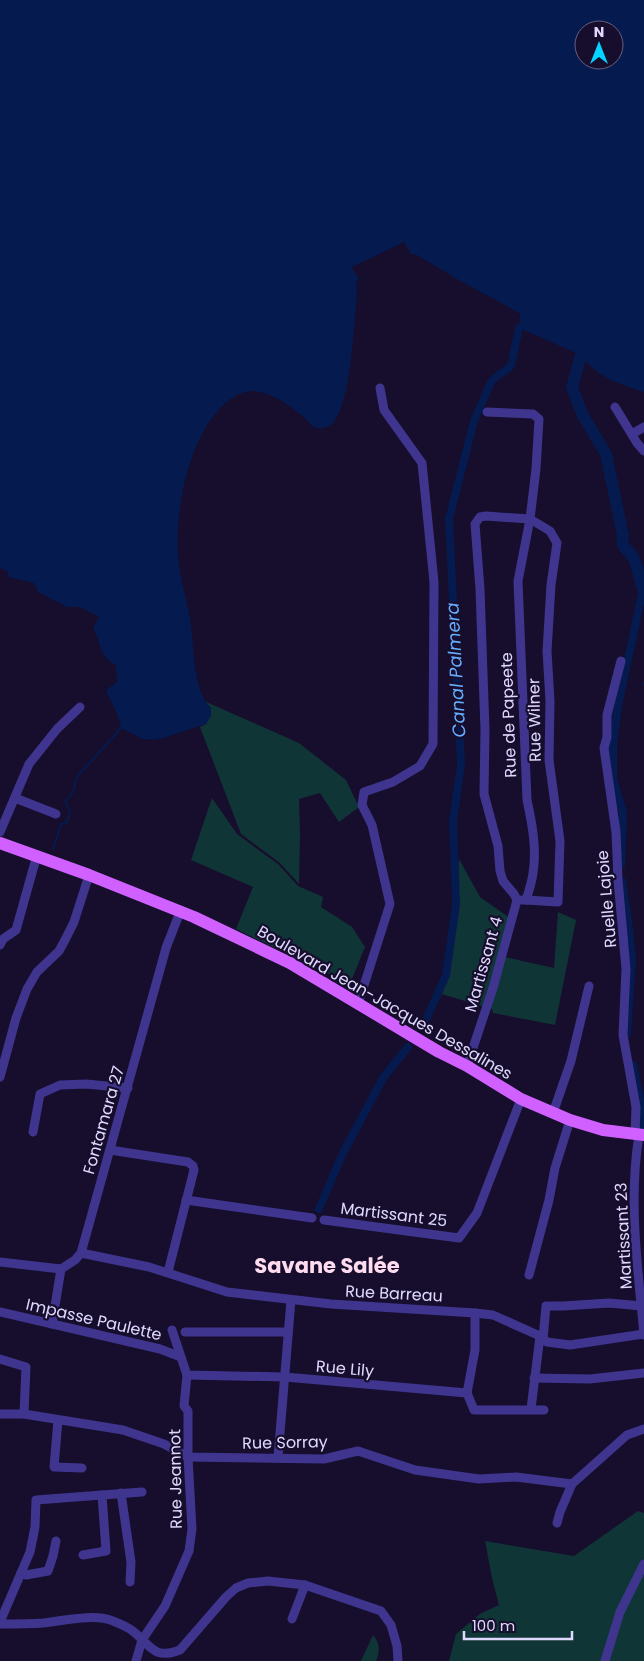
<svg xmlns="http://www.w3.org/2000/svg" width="644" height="1661" font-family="Poppins,sans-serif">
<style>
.green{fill:#103537}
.water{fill:#051a4e;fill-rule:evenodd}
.pier{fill:#160e2c}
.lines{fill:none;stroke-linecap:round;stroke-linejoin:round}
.stream{stroke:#051a4e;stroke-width:2}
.canal{stroke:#051a4e;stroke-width:8}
.river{stroke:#051a4e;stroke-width:12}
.street{stroke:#3f358f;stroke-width:9}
.primary{stroke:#d060ff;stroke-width:12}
.labels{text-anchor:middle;stroke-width:4.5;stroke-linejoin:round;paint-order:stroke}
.street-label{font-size:16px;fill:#e0d9ff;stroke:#160e2c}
.water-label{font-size:18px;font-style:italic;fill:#67adff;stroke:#160e2c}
.district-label{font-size:21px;font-weight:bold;fill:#ffdbef;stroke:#160e2c}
</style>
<rect width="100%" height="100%" fill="#160e2c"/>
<!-- green -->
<g class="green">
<path d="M204,701L299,743L346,780L359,807L339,822L320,793L299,799L300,834L299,884L280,863L241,834L200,727L206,724L211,708Z"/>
<path d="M212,798L237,834L278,864L298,886L323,897L321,907L352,927L365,947L350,984L236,929L253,887L191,860Z"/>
<path d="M459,859L480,897L510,918L500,956L554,968L558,912L576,920L555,1025L493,1013L492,1009L438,993L444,979Z"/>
<path d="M638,1511L644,1513V1661H449L456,1634L480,1614L499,1605L492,1578L485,1541L574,1556Z"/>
<path d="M373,1635C380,1643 380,1652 376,1661H361Z"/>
</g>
<!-- water -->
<path class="water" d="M0,0H644V392C621,385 594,376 581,355L519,328L520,314L514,310L457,279L415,254H411L356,282L357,295C354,323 351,406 332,424C327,428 320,430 314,427C311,425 308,421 306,419C285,402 258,380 232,398C190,427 175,507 178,554C179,578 188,601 191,625C194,650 193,690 211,708V716L206,724L163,738L153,740L143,739L121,728C119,714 111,703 106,690L117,682L116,665C96,654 103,644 93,629L99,617L80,607H67L38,592L34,583L9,577L7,571L0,568ZM584,30H614V60H584Z"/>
<!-- pier -->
<path class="pier" d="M404,242L411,254L359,280L352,267Z"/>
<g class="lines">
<!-- stream -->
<g class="stream">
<path d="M643,589L644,596"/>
<path d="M644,683V685"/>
<path d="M53,849L61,824L67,823L70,811L65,802L73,792L77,777L121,728"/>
</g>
<!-- canal -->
<g class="canal">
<path d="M621,865L623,813L613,779V744L618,706L643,589"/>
<path d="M622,881L628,920L632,959L627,1034"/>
<path d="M425,1022L446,975L456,904L453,821L461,765L449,519L474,421L491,382L496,377L511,366L519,328"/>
<path d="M633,1065L640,1099L641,1127"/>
<path d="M319,1209L342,1155L383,1078L408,1047"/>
</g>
<!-- river -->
<path class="river" d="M581,355L572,387L582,414L606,454L623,536C620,550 628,547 633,557C638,566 639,579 643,589"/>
<!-- street -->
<g class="street">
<path d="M615,407L637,443L644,451"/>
<path d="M487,412L533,414L539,419L536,469L530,519L518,581L527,800C532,823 537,849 533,873C532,882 529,891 526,900H522"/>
<path d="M632,434L644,427"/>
<path d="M621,661L607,715V737L604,748L616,832L618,880L626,969L623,1035L636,1107L635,1135"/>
<path d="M15,798L56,814"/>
<path d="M0,832L29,764L57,729L80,707"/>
<path d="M517,900L514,894L503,881L500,871L498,846L484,794L485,730L480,589L475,524L480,517L486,516L530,519L550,531L557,543L551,585L547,651L550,701L549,760L560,841L558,902L526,900"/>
<path d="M0,945L3,939L16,930L37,855"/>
<path d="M358,1004L390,904L372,825L362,805L364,792L393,782L420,766L433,744L434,582L422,463L384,410L380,388"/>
<path d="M467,1066L493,988L517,900"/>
<path d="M0,1077L16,1018L27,989L37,972L59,951L65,940L74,922L89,875"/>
<path d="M553,1113L571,1061L589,986"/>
<path d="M33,1132L40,1094L60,1085L86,1084L128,1088"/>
<path d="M639,1135C628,1202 638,1269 644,1335"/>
<path d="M110,1150L188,1162L193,1166L194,1170L168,1272"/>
<path d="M186,1200L312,1218"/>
<path d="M324,1220L459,1238L477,1213L521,1099"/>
<path d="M81,1253L149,1267L227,1292L331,1304L475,1313L493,1315L540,1336L547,1342L570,1345L644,1334"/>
<path d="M0,1262L61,1269L75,1260L81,1253L166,948L180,912"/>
<path d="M529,1275L549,1200L555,1168L570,1120"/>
<path d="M0,1312L160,1349L181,1357"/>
<path d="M52,1324L61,1269"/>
<path d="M172,1330L187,1375L285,1377L467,1393L475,1350V1313"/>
<path d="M185,1332H288"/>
<path d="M543,1339L546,1306H563L609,1303L642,1306"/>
<path d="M0,1359L26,1367L24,1414"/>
<path d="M534,1378L590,1379L644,1373"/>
<path d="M467,1393L474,1410H544"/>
<path d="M531,1409L540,1336"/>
<path d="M0,1414H24L123,1430L164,1444L188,1457L324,1459L358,1451L415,1470L479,1479L516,1477L572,1484L627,1435L644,1429"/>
<path d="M58,1420L54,1467L82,1468"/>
<path d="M278,1457L291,1300"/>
<path d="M121,1493L131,1562L130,1582"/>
<path d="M557,1523L560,1512L572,1484"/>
<path d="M83,1555L106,1551L102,1495"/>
<path d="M21,1573L26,1575L48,1571L53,1556L56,1541"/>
<path d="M292,1619L305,1585"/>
<path d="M0,1622L30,1552L35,1527L36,1500L142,1492"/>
<path d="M0,1624C14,1624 29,1624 43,1623C62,1621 95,1613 113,1621C118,1623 125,1626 130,1629C150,1643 152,1661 180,1650L226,1597L236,1588L248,1583L268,1581L305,1585L381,1611L391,1625L397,1646L398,1661"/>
<path d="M136,1661L142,1640L165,1606L189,1551L192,1529L188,1457V1411L184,1406L187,1375"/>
<path d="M605,1661L620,1612L644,1564"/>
</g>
<!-- primary -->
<path class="primary" d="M0,843L89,875L194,917L290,963L439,1052L467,1066L521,1099L570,1120L603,1130L644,1135"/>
</g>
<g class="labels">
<!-- street labels -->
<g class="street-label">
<text transform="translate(508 715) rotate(-92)" y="6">Rue de Papeete</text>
<text transform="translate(534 720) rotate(-91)" y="6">Rue Wilner</text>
<text transform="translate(606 899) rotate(-95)" y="6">Ruelle Lajoie</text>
<text transform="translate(483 964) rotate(-74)" y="6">Martissant 4</text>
<text transform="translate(385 1002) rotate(30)" y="6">Boulevard Jean-Jacques Dessalines</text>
<text transform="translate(103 1120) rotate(-74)" y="6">Fontamara 27</text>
<text transform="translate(394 1214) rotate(7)" y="6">Martissant 25</text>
<text transform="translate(623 1236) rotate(-93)" y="6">Martissant 23</text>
<text transform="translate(394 1293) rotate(3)" y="6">Rue Barreau</text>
<text transform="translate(94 1319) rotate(13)" y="6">Impasse Paulette</text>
<text transform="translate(345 1368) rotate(5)" y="6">Rue Lily</text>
<text transform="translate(285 1442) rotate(-1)" y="6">Rue Sorray</text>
<text transform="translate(175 1479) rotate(-91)" y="6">Rue Jeannot</text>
</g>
<!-- water labels -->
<g class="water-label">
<text transform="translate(456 670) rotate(-93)" y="6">Canal Palmera</text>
</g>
<!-- district labels -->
<g class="district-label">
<text x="327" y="1273">Savane Salée</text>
</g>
</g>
<!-- north arrow -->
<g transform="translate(599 45)"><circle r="24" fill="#160e2c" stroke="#675f80"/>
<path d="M0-4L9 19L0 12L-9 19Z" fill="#05d3ff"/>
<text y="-8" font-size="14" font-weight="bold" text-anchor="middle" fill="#e0d9ff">N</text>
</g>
<!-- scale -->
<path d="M464 1631v8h108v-8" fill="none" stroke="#e0d9ff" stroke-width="2.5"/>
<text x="472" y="1631" font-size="15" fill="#e0d9ff" stroke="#160e2c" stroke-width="4" paint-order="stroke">100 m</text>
</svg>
